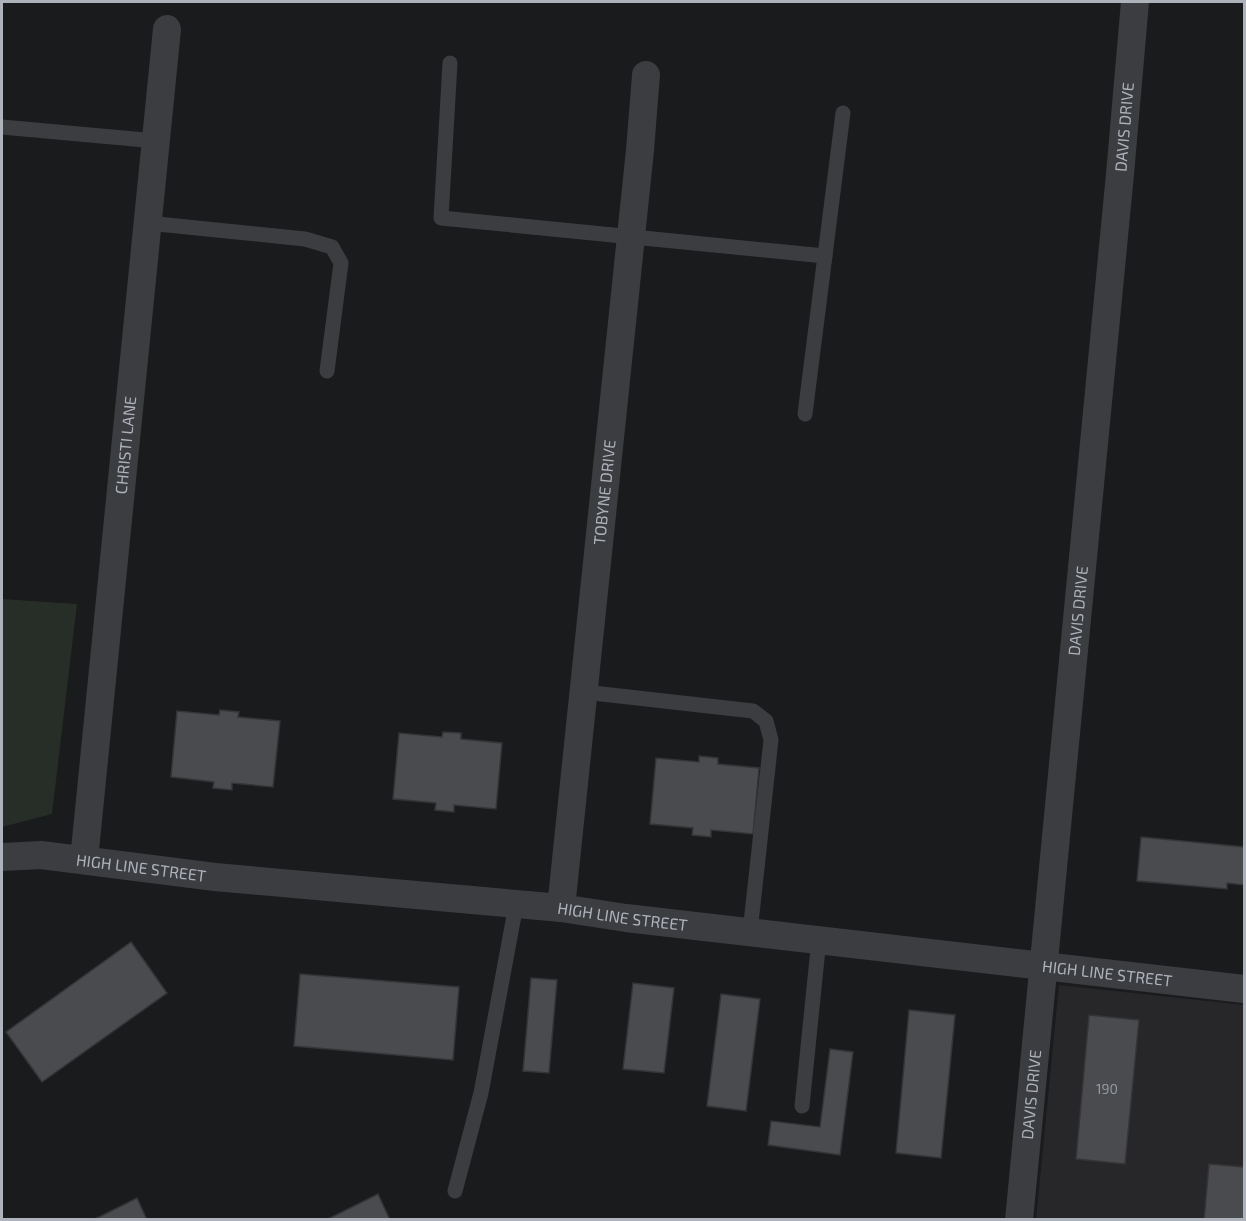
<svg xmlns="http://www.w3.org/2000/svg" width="1246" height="1221" font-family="'Exo 2',sans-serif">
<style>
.built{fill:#272729}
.green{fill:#272e27}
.building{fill:#4a4b4f;stroke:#353538;stroke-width:1.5}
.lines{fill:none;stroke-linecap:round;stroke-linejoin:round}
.lane{stroke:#3c3d41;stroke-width:15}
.street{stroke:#3c3d41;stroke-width:28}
.labels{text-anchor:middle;stroke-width:4.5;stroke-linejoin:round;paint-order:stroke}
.number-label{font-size:14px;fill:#9599a0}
.street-label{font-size:16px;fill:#aeb3bb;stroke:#151617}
</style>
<rect width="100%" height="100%" fill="#1a1b1c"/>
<!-- built -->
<path class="built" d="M1059,985L1244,1005V1219L1036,1220Z"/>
<!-- green -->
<path class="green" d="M2,599L77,604L52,814L2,827Z"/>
<!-- building -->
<g class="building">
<path d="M220,710L239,712L238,717L280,721L273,787L232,783V790L213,788L214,782L171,777L177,711L219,715Z"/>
<path d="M443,732L461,733V739L502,743L496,809L454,805V812L435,810L436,803L393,799L399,733L442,737Z"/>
<path d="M699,756L718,758V764L759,768L753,834L711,830V837L692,835L693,828L650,824L656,758L699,762Z"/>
<path d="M1141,837L1244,847V885L1227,883V889L1137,881Z"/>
<path d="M131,942L167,993L42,1082L6,1032Z"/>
<path d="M300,974L459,987L453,1060L294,1046Z"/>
<path d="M531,978L557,980L549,1073L523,1071Z"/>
<path d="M633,983L674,988L664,1073L623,1069Z"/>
<path d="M721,994L760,999L746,1111L707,1106Z"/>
<path d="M909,1010L955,1015L941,1158L896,1153Z"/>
<path d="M1089,1015L1139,1020L1125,1164L1076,1159Z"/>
<path d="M830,1049L853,1052L840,1155L768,1145L771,1121L820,1127Z"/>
<path d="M1209,1164L1244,1167V1220H1204Z"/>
<path d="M378,1194L390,1220H326Z"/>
<path d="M137,1198L147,1220H93Z"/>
</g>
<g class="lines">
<!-- lane -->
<g class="lane">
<path d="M450,63L441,218L825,256"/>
<path d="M2,127L156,141"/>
<path d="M148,223L305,239L332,247L341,263L327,371"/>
<path d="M805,414L843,113"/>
<path d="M584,692L753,711L766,721L771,740L750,932"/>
<path d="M802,1106L819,939"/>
<path d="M455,1191L481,1093L516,905"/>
</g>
<!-- street -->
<g class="street">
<path id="s1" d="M2,857L41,855L215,877L561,908L626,918L1244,989"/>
<path id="s2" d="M84,860L167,29"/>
<path id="s3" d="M561,908L640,150L646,75"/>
<path id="s4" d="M1019,1220L1120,174L1135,2"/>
</g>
</g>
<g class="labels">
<!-- number labels -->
<g class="number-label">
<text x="1107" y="1094">190</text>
</g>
<!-- street labels -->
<g class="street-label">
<text dy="6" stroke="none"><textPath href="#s4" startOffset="1098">DAVIS DRIVE</textPath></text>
<text dy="6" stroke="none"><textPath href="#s2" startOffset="417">CHRISTI LANE</textPath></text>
<text dy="6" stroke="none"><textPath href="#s3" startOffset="418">TOBYNE DRIVE</textPath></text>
<text dy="6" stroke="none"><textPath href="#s4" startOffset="612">DAVIS DRIVE</textPath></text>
<text dy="6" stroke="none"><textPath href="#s1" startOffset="140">HIGH LINE STREET</textPath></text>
<text dy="6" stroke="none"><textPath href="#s1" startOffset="624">HIGH LINE STREET</textPath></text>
<text dy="6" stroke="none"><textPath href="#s1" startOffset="1112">HIGH LINE STREET</textPath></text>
<text dy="6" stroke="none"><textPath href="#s4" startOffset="126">DAVIS DRIVE</textPath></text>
</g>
</g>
<!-- border -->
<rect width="1246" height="1221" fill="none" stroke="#aeb3bb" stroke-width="6"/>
</svg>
